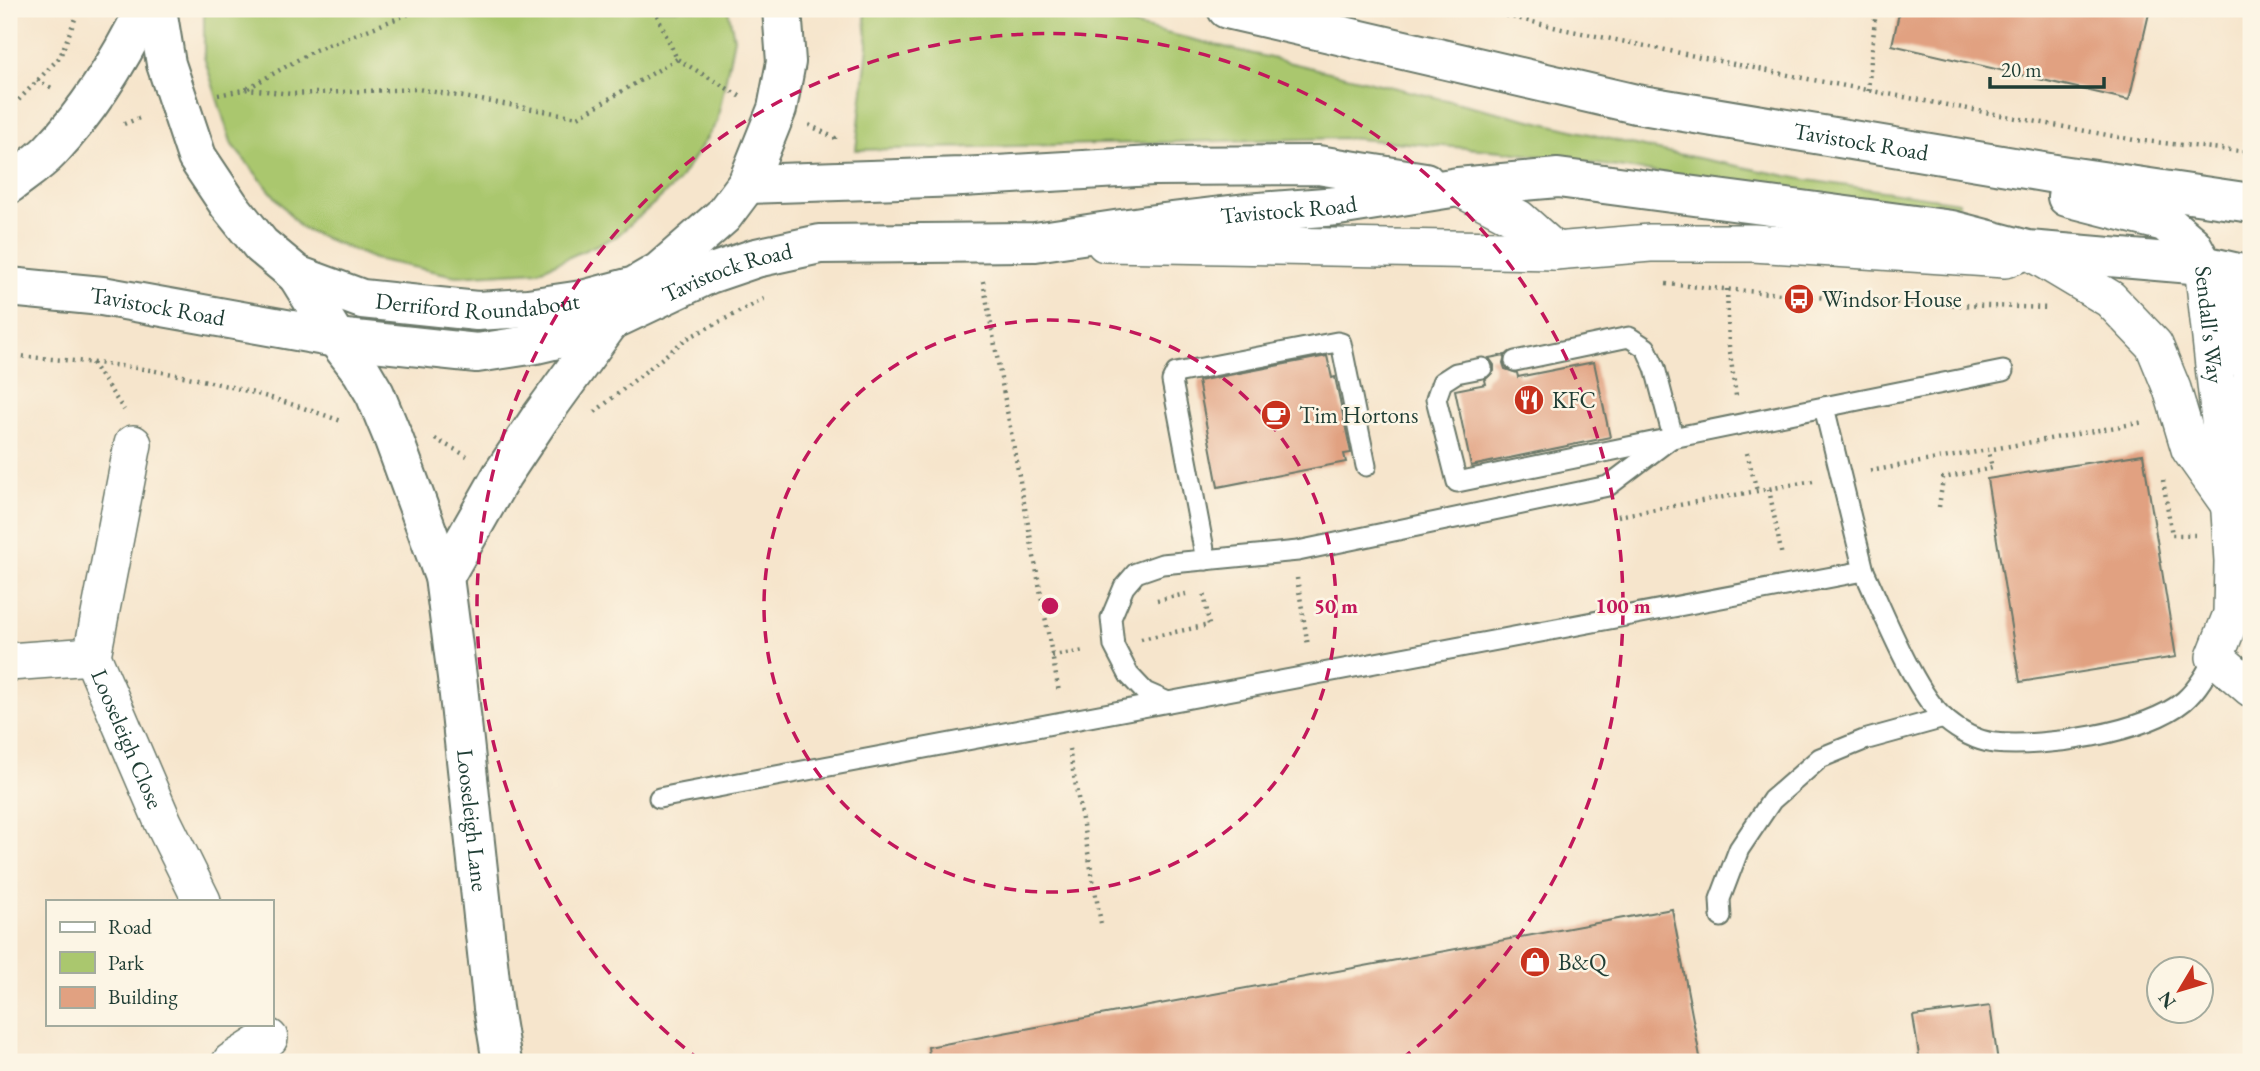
<svg xmlns="http://www.w3.org/2000/svg" width="2260" height="1071" font-family="'EB Garamond',serif">
<style>
.green{fill:#aac76e;stroke:#648251;stroke-width:2}
.building{fill:#e1a181}
.lines{fill:none;stroke-linecap:round;stroke-linejoin:round}
.service-casing{stroke:#6a7869;stroke-width:23}
.minor-casing{stroke:#6a7869;stroke-width:40}
.tertiary-casing{stroke:#6a7869;stroke-width:42}
.trunk-casing{stroke:#6a7869;stroke-width:42}
.path{stroke:#6a7869;stroke-width:4.5;stroke-dasharray:2 5;stroke-linecap:butt}
.service{stroke:#fff;stroke-width:19}
.minor{stroke:#fff;stroke-width:37}
.tertiary{stroke:#fff;stroke-width:38}
.trunk{stroke:#fff;stroke-width:38}
.ring{fill:none;stroke:#c2185b;stroke-width:3.5;stroke-dasharray:12 9}
.labels{text-anchor:middle;stroke-width:5;stroke-linejoin:round;paint-order:stroke}
.street-label{font-size:23px;fill:#1f3d34;stroke:#fcf5e5}
.poi-label{font-size:23px;fill:#1f3d34;stroke:#fcf5e5;text-anchor:start}
.centre{fill:#c2185b;stroke:#fcf5e5;stroke-width:3.5}
.ring-label{font-size:21px;text-anchor:middle;font-weight:bold;fill:#c2185b;stroke:#fcf5e5;stroke-width:5;stroke-linejoin:round;paint-order:stroke}
</style>
<rect width="100%" height="100%" fill="#fcf5e5"/>
<filter id="ink" filterUnits="userSpaceOnUse"><feTurbulence type="fractalNoise" baseFrequency=".0143" numOctaves="2"/><feDisplacementMap in="SourceGraphic" scale="14" xChannelSelector="R" yChannelSelector="G"/><feConvolveMatrix kernelMatrix="1 2 1 2 8 2 1 2 1" color-interpolation-filters="sRGB"/></filter>
<filter id="wash" filterUnits="userSpaceOnUse"><feTurbulence type="fractalNoise" baseFrequency=".00686" numOctaves="4" result="noise"/><feDisplacementMap in="SourceGraphic" scale="28" xChannelSelector="R" yChannelSelector="G"/><feGaussianBlur stdDeviation="1.57" result="paint"/><feColorMatrix in="noise" values="0 0 0 0 0 0 0 0 0 0 0 0 0 0 0 0 0 1.4 0 .05"/><feComposite in="paint" operator="in"/></filter>
<g filter="url(#wash)">
<rect width="100%" height="100%" fill="#f6e5cc"/>
<!-- green -->
<g class="green">
<path d="M204,9H728L734,38L717,122L677,183L617,236L538,271L456,276L374,259L301,228L232,145L204,57Z"/>
<path d="M864,9H1065L1648,148L1807,180L1959,202L1958,218L1718,181L1502,151L1347,138L856,150L868,46Z"/>
</g>
<g id="blocks">
<!-- building -->
<g class="building">
<path d="M1900,9H2150L2129,100L1892,45Z"/>
<path d="M1505,355L1503,363L1505,369L1517,373L1518,377L1594,362L1610,437L1471,466L1455,390L1486,384L1485,380L1494,371V365L1489,358Z"/>
<path d="M1327,356L1332,378L1335,377L1351,453L1344,454L1346,462L1218,487L1198,381Z"/>
<path d="M2143,454L2176,657L2020,682L1987,479Z"/>
<path d="M1672,909L1701,1062H930L928,1047Z"/>
<path d="M1990,1006L1998,1062H1920L1913,1016Z"/>
</g>
</g>
</g>
<g filter="url(#ink)">
<use href="#blocks" fill-opacity="0" stroke="#6a7869" stroke-width="2"/>
<g class="lines">
<!-- service casing -->
<g class="service-casing">
<g id="service">
<path d="M1515,361L1629,337L1646,348L1655,368L1673,437"/>
<path d="M1482,368L1456,373L1442,382L1436,399L1457,482L1824,407"/>
<path d="M1206,560L1172,381L1176,373L1337,342L1341,343L1366,466"/>
<path d="M1864,571L1824,407L2003,371"/>
<path d="M1168,702L1145,692L1129,675L1114,646L1111,618L1124,587L1136,573L1162,564L1298,551L1608,486L1673,437"/>
<path d="M659,798L1864,571C1882,609 1915,694 1946,720C1959,731 1977,741 1994,743C2044,748 2145,733 2184,701C2198,689 2207,672 2215,657"/>
<path d="M1721,917L1720,899L1739,849L1772,800L1820,758L1864,740L1944,718"/>
</g>
</g>
<!-- minor casing -->
<g class="minor-casing">
<g id="minor">
<path d="M1458,187L1519,219L1555,251"/>
<path d="M1105,243L1555,251L1650,243H1753L2005,259L2028,250L2110,299L2154,345L2172,389L2190,449L2229,504"/>
<path id="s1" d="M2203,265L2230,512L2233,561L2232,614L2215,657L2251,688"/>
<path d="M2203,265L2240,303L2251,370"/>
<path id="s2" d="M133,444L92,656L163,822L202,901"/>
<path d="M2234,489L2249,439L2247,392L2251,383"/>
<path d="M9,662L92,656"/>
<path d="M231,1062L269,1038"/>
</g>
</g>
<!-- tertiary casing -->
<g class="tertiary-casing">
<g id="tertiary">
<path id="s3" d="M297,275L336,338L362,372L375,394L394,440L444,577L457,677L493,1008L502,1062"/>
<path d="M444,577L502,475L540,418L620,308"/>
</g>
</g>
<!-- trunk casing -->
<g class="trunk-casing">
<g id="trunk">
<path id="s4" d="M157,9L166,64L197,157L229,205L261,245L297,275L362,299L477,311L528,308L582,300L635,286L659,272L723,216L747,184L777,109L786,62L782,9"/>
<path id="s5" d="M1227,9L1636,104L2061,175L2251,203"/>
<path d="M9,184C23,173 39,163 51,150C91,108 120,60 145,9"/>
<path d="M747,184L962,177L1153,166L1318,165L1425,182"/>
<path d="M2067,197L2165,222L2192,245L2203,265"/>
<path id="s6" d="M9,287L102,296L336,338L477,353L536,344L587,332L709,274L756,258L820,244L1035,242L1155,224L1246,213L1338,206L1458,187L1558,178L1952,230L2028,250L2203,265L2251,276"/>
</g>
</g>
<!-- path -->
<g class="path">
<path d="M654,9L677,59L740,96"/>
<path d="M1479,9L1562,29L1808,79L2134,140L2251,152"/>
<path d="M37,80L55,90"/>
<path d="M248,88L315,50L422,9"/>
<path d="M1868,91L1876,9"/>
<path d="M218,95L248,89L291,94L418,89L578,117L677,59"/>
<path d="M9,110L60,57L79,9"/>
<path d="M124,124L142,117"/>
<path d="M809,125L835,138V143"/>
<path d="M983,281L1059,692"/>
<path d="M1666,284L1873,302L2049,308"/>
<path d="M1727,289L1729,346L1736,396"/>
<path d="M9,355C46,359 84,361 121,366C196,375 272,396 344,422"/>
<path d="M92,363L124,410"/>
<path d="M595,412L686,339L764,299"/>
<path d="M435,439L467,456"/>
<path d="M1747,453L1757,491"/>
<path d="M1870,471L2144,422"/>
<path d="M2163,480L2172,535H2195"/>
<path d="M1769,489L1782,557"/>
<path d="M1939,507L1943,478L1992,468L1988,450"/>
<path d="M1618,516L1813,481"/>
<path d="M1297,578L1308,646"/>
<path d="M1157,600L1186,594"/>
<path d="M1141,639L1209,625L1204,591"/>
<path d="M1052,656L1085,651"/>
<path d="M1069,749L1101,923"/>
</g>
<!-- service -->
<use href="#service" class="service"/>
<!-- minor -->
<use href="#minor" class="minor"/>
<!-- tertiary -->
<use href="#tertiary" class="tertiary"/>
<!-- trunk -->
<use href="#trunk" class="trunk"/>
</g>
</g>
<!-- distance rings -->
<g class="ring">
<circle cx="1050" cy="606" r="286"/>
<path d="M701 1061A573 573 0 1 1 1399 1061"/>
</g>
<!-- icons -->
<defs>
<g id="bus-disc" transform="scale(1.575)"><circle r="9.5" fill="#c8321e" stroke="#fcf5e5"/><path d="M-5-6H5V4H4V6H2V4H-2V6H-4V4H-5ZM-3.5-4V0h7V-4ZM-3.5 1.2v1.5H-2V1.2ZM2 1.2v1.5H3.5V1.2Z" fill="#fff"/></g>
<g id="restaurant-disc" transform="scale(1.575)"><circle r="9.5" fill="#c8321e" stroke="#fcf5e5"/><path d="M-5-6h1v4h1v-4h1v4h1v-4h1v5L-1.5 .5V6h-2V.5L-5-1ZM5-6V6H3V1.5H1.5Q1.5-4 5-6Z" fill="#fff"/></g>
<g id="cafe-disc" transform="scale(1.575)"><circle r="9.5" fill="#c8321e" stroke="#fcf5e5"/><path d="M-5.5-4.5H6V0H3Q3 3.5 0 3.5H-2.5Q-5.5 3.5-5.5 0ZM3-3.2v2h1.7v-2ZM-6 4.5H4V6H-6Z" fill="#fff"/></g>
<g id="shop-disc" transform="scale(1.575)"><circle r="9.5" fill="#c8321e" stroke="#fcf5e5"/><path d="M-5-2.5h2.3a2.7 3.5 0 0 1 5.4 0H5L5.5 6h-11ZM-1.5-2.5h3a1.5 2.3 0 0 0-3 0Z" fill="#fff"/></g>
</defs>
<g fill-rule="evenodd">
<use href="#bus-disc" x="1799" y="299"/>
<use href="#restaurant-disc" x="1529" y="400"/>
<use href="#cafe-disc" x="1276" y="415"/>
<use href="#shop-disc" x="1535" y="962"/>
</g>
<g class="labels">
<!-- street labels -->
<g class="street-label">
<text dy="8" stroke="none"><textPath href="#s5" startOffset="648">Tavistock Road</textPath></text>
<text dy="8" stroke="none"><textPath href="#s6" startOffset="1306">Tavistock Road</textPath></text>
<text dy="8" stroke="none"><textPath href="#s6" startOffset="738">Tavistock Road</textPath></text>
<text dy="8" stroke="none"><textPath href="#s4" startOffset="495">Derriford Roundabout</textPath></text>
<text dy="8" stroke="none"><textPath href="#s6" startOffset="150">Tavistock Road</textPath></text>
<text dy="8" stroke="none"><textPath href="#s1" startOffset="60">Sendall's Way</textPath></text>
<text dy="8" stroke="none"><textPath href="#s2" startOffset="306">Looseleigh Close</textPath></text>
<text dy="8" stroke="none"><textPath href="#s3" startOffset="583">Looseleigh Lane</textPath></text>
</g>
<!-- poi labels -->
<g class="poi-label">
<text x="1822" y="307">Windsor House</text>
<text x="1552" y="408">KFC</text>
<text x="1299" y="423">Tim Hortons</text>
<text x="1558" y="970">B&amp;Q</text>
</g>
</g>
<circle cx="1050" cy="606" r="10" class="centre"/>
<g class="ring-label">
<text x="1336" y="613">50 m</text>
<text x="1623" y="613">100 m</text>
</g>
<!-- margin -->
<rect width="2260" height="1071" fill="none" stroke="#fcf5e5" stroke-width="35"/>
<!-- legend -->
<rect x="46" y="900" width="228" height="126" fill="#fcf5e5" stroke="#a4ab9e" stroke-width="2"/>
<rect x="60" y="922" width="35" height="10" fill="#ffffff" stroke="#a4ab9e" stroke-width="2"/>
<text x="108" y="934" font-size="21" fill="#1f3d34">Road</text>
<rect x="60" y="952" width="35" height="21" fill="#aac76e" stroke="#a4ab9e" stroke-width="2"/>
<text x="108" y="970" font-size="21" fill="#1f3d34">Park</text>
<rect x="60" y="987" width="35" height="21" fill="#e1a181" stroke="#a4ab9e" stroke-width="2"/>
<text x="108" y="1004" font-size="21" fill="#1f3d34">Building</text>
<!-- north arrow -->
<g transform="translate(2180 990) rotate(232)"><circle r="33" fill="#fcf5e5" stroke="#a4ab9e" stroke-width="2"/>
<path d="M0-5L12 26L0 18L-12 26Z" fill="#c8321e"/>
<text y="-10" font-size="19" font-weight="bold" text-anchor="middle" fill="#1f3d34">N</text>
</g>
<!-- scale -->
<path d="M1990 77v10h114v-10" fill="none" stroke="#1f3d34" stroke-width="3.5"/>
<text x="2001" y="77" font-size="21" fill="#1f3d34" stroke="#fcf5e5" stroke-width="5" paint-order="stroke">20 m</text>
</svg>
